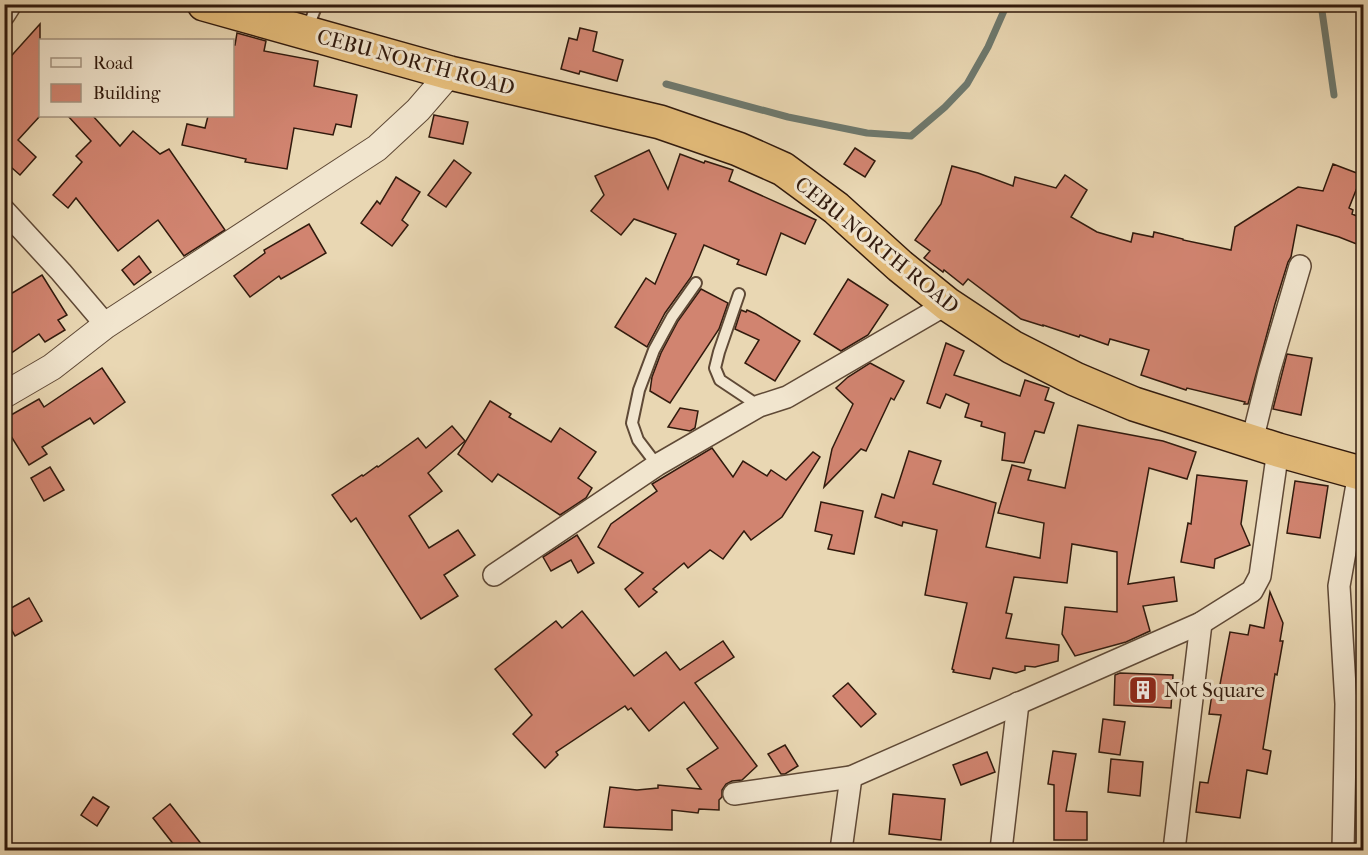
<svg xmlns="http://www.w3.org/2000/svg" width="1368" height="855" font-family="'IM FELL French Canon',serif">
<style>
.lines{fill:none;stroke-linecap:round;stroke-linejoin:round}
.stream{stroke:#6e796e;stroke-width:7}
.building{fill:#d18470;stroke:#311a0d;stroke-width:1.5}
.service-casing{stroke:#5f4936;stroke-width:14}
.minor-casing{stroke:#5f4936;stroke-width:24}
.tertiary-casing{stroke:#5f4936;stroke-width:28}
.trunk-casing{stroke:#311a0d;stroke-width:36}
.service{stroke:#f1e5ce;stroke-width:10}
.minor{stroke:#f1e5ce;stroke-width:21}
.tertiary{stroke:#f1e5ce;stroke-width:26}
.trunk{stroke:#e4bc7a;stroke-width:33}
.labels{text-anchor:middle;stroke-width:6;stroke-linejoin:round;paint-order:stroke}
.street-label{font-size:21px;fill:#311a0d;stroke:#f1e5ce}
.poi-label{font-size:21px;fill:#311a0d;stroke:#f1e5ce;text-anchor:start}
</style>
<rect width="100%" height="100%" fill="#e9d7b3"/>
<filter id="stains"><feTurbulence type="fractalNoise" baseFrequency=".00333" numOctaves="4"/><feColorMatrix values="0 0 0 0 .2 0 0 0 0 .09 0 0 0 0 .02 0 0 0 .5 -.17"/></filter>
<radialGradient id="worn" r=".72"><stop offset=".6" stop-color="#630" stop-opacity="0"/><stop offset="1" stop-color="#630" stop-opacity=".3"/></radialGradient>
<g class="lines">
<!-- stream -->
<g class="stream">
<path d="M1321,4L1334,95"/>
<path d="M666,84L788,117L867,133L911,136L945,107L967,84L988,47L1007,4"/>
</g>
</g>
<!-- building -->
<g class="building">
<path d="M40,24V116L18,140L36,157L20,175L4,161V64Z"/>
<path d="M580,28L597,32L593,51L623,60L617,81L580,71L579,74L561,69L569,38L577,40Z"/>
<path d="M237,33L266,41L264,51L318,61L314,86L357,95L351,127L336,124L333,135L294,128L287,169L245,162L246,159L182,145L187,124L205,128L208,116H232V45H235Z"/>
<path d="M434,115L468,122L463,144L429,137Z"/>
<path d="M68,116H93L120,146L133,131L160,154L169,149L225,230L184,256L158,220L118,251L76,198L68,208L53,195L82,162L76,156L91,141Z"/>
<path d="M855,148L875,161L865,177L844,164Z"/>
<path d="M649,150L668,189L680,154L704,163L705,161L733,170L729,181L816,220L805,244L781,233L766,275L737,264L739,260L704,245L691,277L665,313L647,347L615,327L646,278L655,284L676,234L634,219L621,235L591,211L604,195L595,176Z"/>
<path d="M454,160L471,173L446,207L428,195Z"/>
<path d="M1333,164L1362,175L1349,208L1353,210L1352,214L1364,219V247L1339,237L1297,225L1291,257L1288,262L1275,304L1248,404H1244L1245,402L1187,388L1186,390L1141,375L1149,350L1110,339L1108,345L1080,335L1079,337L1043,325V326L1021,319L968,279L963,285L944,270L943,272L924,258L930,251L915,240L941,204L952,166L978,173L1013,186L1015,177L1056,188L1065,175L1087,190L1071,217L1097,232L1131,242L1133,233L1153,237L1154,232L1183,239V240L1231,250L1235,227L1298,187L1323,191Z"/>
<path d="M396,177L420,192L402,220L408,225L392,246L361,223L377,201L380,204Z"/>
<path d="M309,224L326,253L281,279L279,276L250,297L234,276L265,253L264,250Z"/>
<path d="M139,256L151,272L134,285L122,270Z"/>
<path d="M42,275L67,315L58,320L65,330L45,342L39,334L4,358V298Z"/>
<path d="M848,279L888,305L868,335L841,351L814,334Z"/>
<path d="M701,289L728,303L719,329L670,403L650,391L652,377L661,353L678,321Z"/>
<path d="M741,310L746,312L747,310L756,314L800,341L775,381L745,363L759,340L735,329Z"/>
<path d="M946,343L964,351L954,375L1020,396L1025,380L1049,388L1045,400L1054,403L1044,433L1035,431L1024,463L1002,460L1005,433L981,426L982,422L965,417L969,404L946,394L940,408L927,403Z"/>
<path d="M1287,354L1312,358L1301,415L1273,409Z"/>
<path d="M870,363L904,381L894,400L891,398L866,451L861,449L824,487L832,449L853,404L836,388L848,377Z"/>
<path d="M102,368L125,402L94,424L90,418L42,447L47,454L29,465L4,425V419L39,399L44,407Z"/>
<path d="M490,401L511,414L509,417L551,442L560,428L596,452L578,478L592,488L586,498L560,515L498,474L492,482L458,454Z"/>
<path d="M680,408L698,411L695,428L690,431L668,427Z"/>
<path d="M1078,425L1163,441L1196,452L1187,479L1149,468L1128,584L1174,577L1177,601L1143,606L1150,631L1126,642L1075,656L1062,634L1065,607L1117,612V552L1072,544L1067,583L1014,577L1006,613L1012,614L1006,638L1059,645L1058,661L1035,667L1025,666V670L1016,673L993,668L990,679L953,672L954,670L952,669L967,603L925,595L937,530L903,522L902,526L875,517L882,494L894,498L909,451L941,461L933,484L996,503L986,547L1040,558L1044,523L998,513L1012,465L1031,470L1028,480L1065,488Z"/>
<path d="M452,426L465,441L428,473L442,491L409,516L429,548L458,530L475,555L444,575L458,596L421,619L356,518L351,522L332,495L362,475L363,476L377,466L378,467L418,438L426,448Z"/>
<path d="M712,448L733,477L743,461L767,476L771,470L786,480L813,452L820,457L782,517L751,540L744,531L723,559L710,550L688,568L684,563L653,589L657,592L639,607L625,589L643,573L598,547L611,524L657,491L652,484Z"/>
<path d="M50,467L64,490L44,501L31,478Z"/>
<path d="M1197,475L1247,481L1241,524L1250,545L1215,559L1214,568L1181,562L1188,523L1191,524Z"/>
<path d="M1295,481L1328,486L1320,538L1287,533Z"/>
<path d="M821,502L863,511L854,554L828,549L832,535L815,531Z"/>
<path d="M577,535L594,563L578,573L571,560L551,571L543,557Z"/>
<path d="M1270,592L1283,623L1280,641H1283L1277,675L1275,674L1263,749L1271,751L1267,774L1247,770L1240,818L1196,812L1200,782L1208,783L1221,715L1209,714L1212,694L1218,695L1230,632L1248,635L1250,625L1264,628Z"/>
<path d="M29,598L42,621L15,636L4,617V612Z"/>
<path d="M582,611L634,676L666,652L680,670L723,641L734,657L695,683L757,766L742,780L732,781L726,784L722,790V797L719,800V810L699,809L698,813L672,810V830L604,827L610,787L637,790L658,788V785L701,789L687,769L718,748L684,702L649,731L631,708L628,710L625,706L556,752L558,755L545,768L513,734L532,715L495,669L556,621L562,628Z"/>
<path d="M1120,673L1173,675L1171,708L1114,705L1115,675Z"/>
<path d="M848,683L876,714L861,727L833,696Z"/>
<path d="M1103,719L1125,722L1120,755L1099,752Z"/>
<path d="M785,745L798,766L785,774H781L768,754Z"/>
<path d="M1053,751L1076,754L1066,811L1087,812V840H1054V785L1048,784Z"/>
<path d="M987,752L995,772L961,785L953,765Z"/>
<path d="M1111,759L1143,762L1140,796L1108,792Z"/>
<path d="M893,794L945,799L941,840L889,834Z"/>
<path d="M93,797L109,807L97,826L81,815Z"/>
<path d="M170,804L206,850H178L153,818Z"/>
</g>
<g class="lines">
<!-- service casing -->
<g class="service-casing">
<g id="service">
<path d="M307,30L317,4"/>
<path d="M739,294L719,352L715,368L720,380L759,406"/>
<path d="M657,465L638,440L632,423L639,390L654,350L672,317L696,283"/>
</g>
</g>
<!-- minor casing -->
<g class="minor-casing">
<g id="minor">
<path d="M4,15L11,4"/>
<path d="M4,210L61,272L106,325"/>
<path d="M1252,441L1269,372L1300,266"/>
<path d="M494,575L657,465L759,406L787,397L947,304"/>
<path d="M734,794L851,777L1201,623L1252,591L1260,576L1278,450"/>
<path d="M841,850L851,777"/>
<path d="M1001,850L1018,703"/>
<path d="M1174,850L1201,623"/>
<path d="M1343,850L1346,704L1339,586L1359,473"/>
</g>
</g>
<!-- tertiary casing -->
<g class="tertiary-casing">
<path id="tertiary" d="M4,395L52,367L106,325L377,148L418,110L450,73"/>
</g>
<!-- trunk casing -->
<g class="trunk-casing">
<path id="trunk" d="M204,4L450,73L660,122L738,149L783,169L836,208L900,266L947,304L1012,347L1075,379L1134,404L1278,450L1364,474"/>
</g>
<!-- service -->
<use href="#service" class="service"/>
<!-- minor -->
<use href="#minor" class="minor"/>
<!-- tertiary -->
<use href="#tertiary" class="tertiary"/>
<!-- trunk -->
<use href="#trunk" class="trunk"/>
</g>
<!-- icons -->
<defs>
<g id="building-square" transform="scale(1.5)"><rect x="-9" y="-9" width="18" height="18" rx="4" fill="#8f2418" stroke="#f1e5ce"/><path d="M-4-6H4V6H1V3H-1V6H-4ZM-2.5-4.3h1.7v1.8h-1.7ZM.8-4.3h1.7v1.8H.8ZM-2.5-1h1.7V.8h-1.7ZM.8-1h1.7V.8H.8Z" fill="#fff"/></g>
</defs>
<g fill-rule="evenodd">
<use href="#building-square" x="1143" y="690"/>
</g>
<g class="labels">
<!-- street labels -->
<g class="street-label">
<text transform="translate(416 62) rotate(15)" y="7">CEBU NORTH ROAD</text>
<text transform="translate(877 245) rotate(39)" y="7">CEBU NORTH ROAD</text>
</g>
<!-- poi labels -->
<g class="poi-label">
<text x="1164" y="697">Not Square</text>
</g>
</g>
<!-- margin -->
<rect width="1368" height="855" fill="none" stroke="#e9d7b3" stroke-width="24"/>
<rect x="6" y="6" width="1356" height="843" fill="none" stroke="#311a0d" stroke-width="3"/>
<rect x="12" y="12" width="1344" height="831" fill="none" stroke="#311a0d" stroke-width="1.5"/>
<!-- legend -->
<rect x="39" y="39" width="195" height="78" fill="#f1e5ce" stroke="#a49481" stroke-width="1.5"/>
<rect x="51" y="58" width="30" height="9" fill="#f1e5ce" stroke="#a49481" stroke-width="1.5"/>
<text x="93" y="69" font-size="18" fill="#311a0d">Road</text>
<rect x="51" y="84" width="30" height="18" fill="#d18470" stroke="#a49481" stroke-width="1.5"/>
<text x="93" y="99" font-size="18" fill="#311a0d">Building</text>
<rect width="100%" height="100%" filter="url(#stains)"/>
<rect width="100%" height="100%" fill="url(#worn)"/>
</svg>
